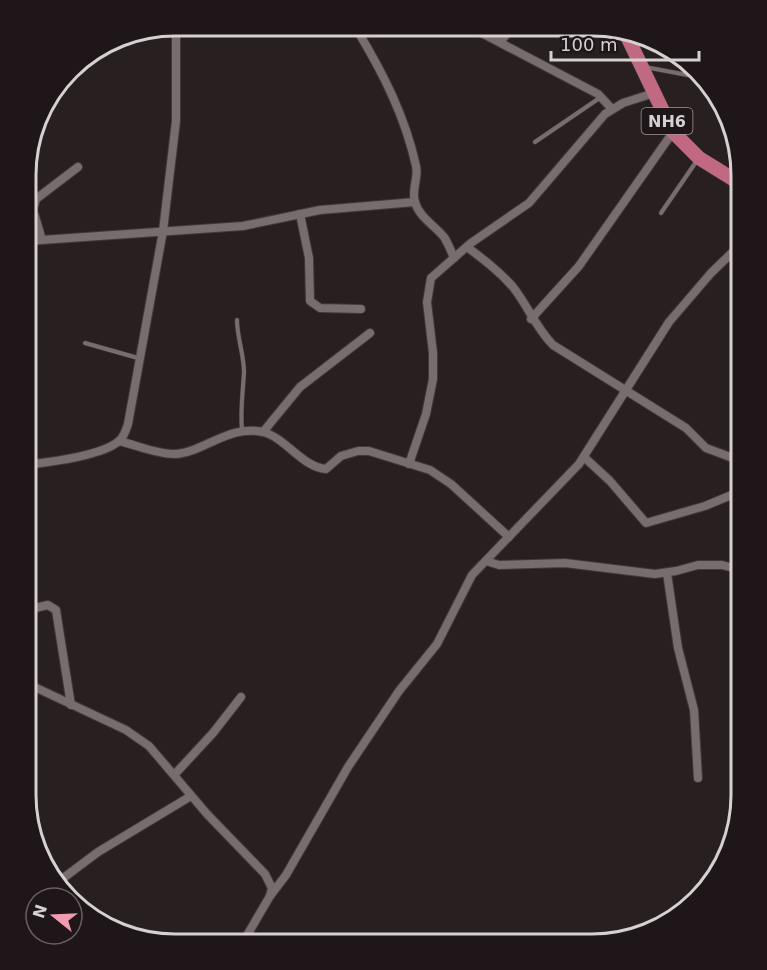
<svg xmlns="http://www.w3.org/2000/svg" width="767" height="970" font-family="'DejaVu Sans',sans-serif">
<style>
.lines{fill:none;stroke-linecap:round;stroke-linejoin:round}
.service-casing{stroke:#41393a;stroke-width:5}
.minor-casing{stroke:#41393a;stroke-width:10}
.trunk-casing{stroke:#41393a;stroke-width:15}
.service{stroke:#776c6e;stroke-width:4}
.minor{stroke:#776c6e;stroke-width:8}
.trunk{stroke:#c06980;stroke-width:14}
.labels{text-anchor:middle;stroke-width:4.5;stroke-linejoin:round;paint-order:stroke}
.shield{fill:#1e1618;stroke:#a0989a;stroke-width:1.5}
.shield-label{font-size:16px;font-weight:bold;fill:#d7d0d1}
.rim{fill:none;stroke:#d7d0d1;stroke-width:3}
</style>
<rect width="100%" height="100%" fill="#281f21"/>
<g class="lines">
<!-- service casing -->
<g class="service-casing">
<g id="service">
<path d="M645,67L698,77"/>
<path d="M535,142L601,97"/>
<path d="M661,213L698,159"/>
<path d="M237,320C237,337 244,355 244,372C243,392 240,410 242,430"/>
<path d="M85,343L138,358"/>
</g>
</g>
<!-- minor casing -->
<g class="minor-casing">
<g id="minor">
<path d="M474,29L598,94L612,109"/>
<path d="M357,30C383,73 405,116 416,166C419,178 411,189 415,202C419,217 434,225 444,237C448,243 451,251 454,258"/>
<path d="M500,42L512,28"/>
<path d="M300,214L309,258L310,301L320,308L361,309"/>
<path d="M42,240L33,210L36,199L78,167"/>
<path d="M27,241L243,226L320,210L415,202"/>
<path d="M467,247C483,259 499,271 513,287C528,306 536,328 553,345L686,428L706,448L741,461"/>
<path d="M531,319L579,266L673,132"/>
<path d="M263,432L300,387L370,333"/>
<path d="M119,441C136,445 156,454 174,454C204,453 228,424 263,432C286,438 302,467 326,469L341,456L358,451H369L430,470L451,484L509,537"/>
<path d="M584,457L610,481L646,523L705,506L741,491"/>
<path d="M409,464L426,414L433,379V353L427,302L431,278L471,243L529,203L605,114L623,103L654,93"/>
<path d="M26,465C49,462 102,456 119,441C124,437 126,430 128,424L163,231L176,121V33"/>
<path d="M486,561L499,565L565,563L655,574L676,571L698,565H722L741,570"/>
<path d="M667,573L678,648L694,710L698,778"/>
<path d="M26,610L48,605L56,610L71,705"/>
<path d="M26,683L126,730L149,746L207,814L265,874L272,888L270,896L242,944"/>
<path d="M175,774L213,733L241,697"/>
<path d="M58,882L98,852L191,796"/>
<path d="M270,896L286,875L348,767L399,691L437,644L472,575L579,464L669,322L711,273L741,244"/>
</g>
</g>
<!-- trunk casing -->
<g class="trunk-casing">
<path id="trunk" d="M625,32L673,132L699,158L741,184"/>
</g>
<!-- service -->
<use href="#service" class="service"/>
<!-- minor -->
<use href="#minor" class="minor"/>
<!-- trunk -->
<use href="#trunk" class="trunk"/>
</g>
<g class="labels">
<!-- shield labels -->
<rect class="shield" x="641.5" y="108" width="51" height="26" rx="4.5"/>
<g class="shield-label">
<text x="667" y="127">NH6</text>
</g>
</g>
<!-- crop -->
<path d="M0 0H767V970H0ZM175 36H592A139 139 0 0 1 731 175V795A139 139 0 0 1 592 934H175A139 139 0 0 1 36 795V175A139 139 0 0 1 175 36Z" fill="#1e1618" fill-rule="evenodd"/>
<path class="rim" d="M175 36H592A139 139 0 0 1 731 175V795A139 139 0 0 1 592 934H175A139 139 0 0 1 36 795V175A139 139 0 0 1 175 36Z"/>
<!-- north arrow -->
<g transform="translate(54 916) rotate(288)"><circle r="28" fill="#1e1618" stroke="#686062" stroke-width="1.5"/>
<path d="M0-4.5L10 22L0 15L-10 22Z" fill="#f29aaf"/>
<text y="-9" font-size="16" font-weight="bold" text-anchor="middle" fill="#d7d0d1">N</text>
</g>
<!-- scale -->
<path d="M551 51v9h148v-9" fill="none" stroke="#d7d0d1" stroke-width="3"/>
<text x="560" y="51" font-size="18" fill="#d7d0d1" stroke="#1e1618" stroke-width="4.5" paint-order="stroke">100 m</text>
</svg>
